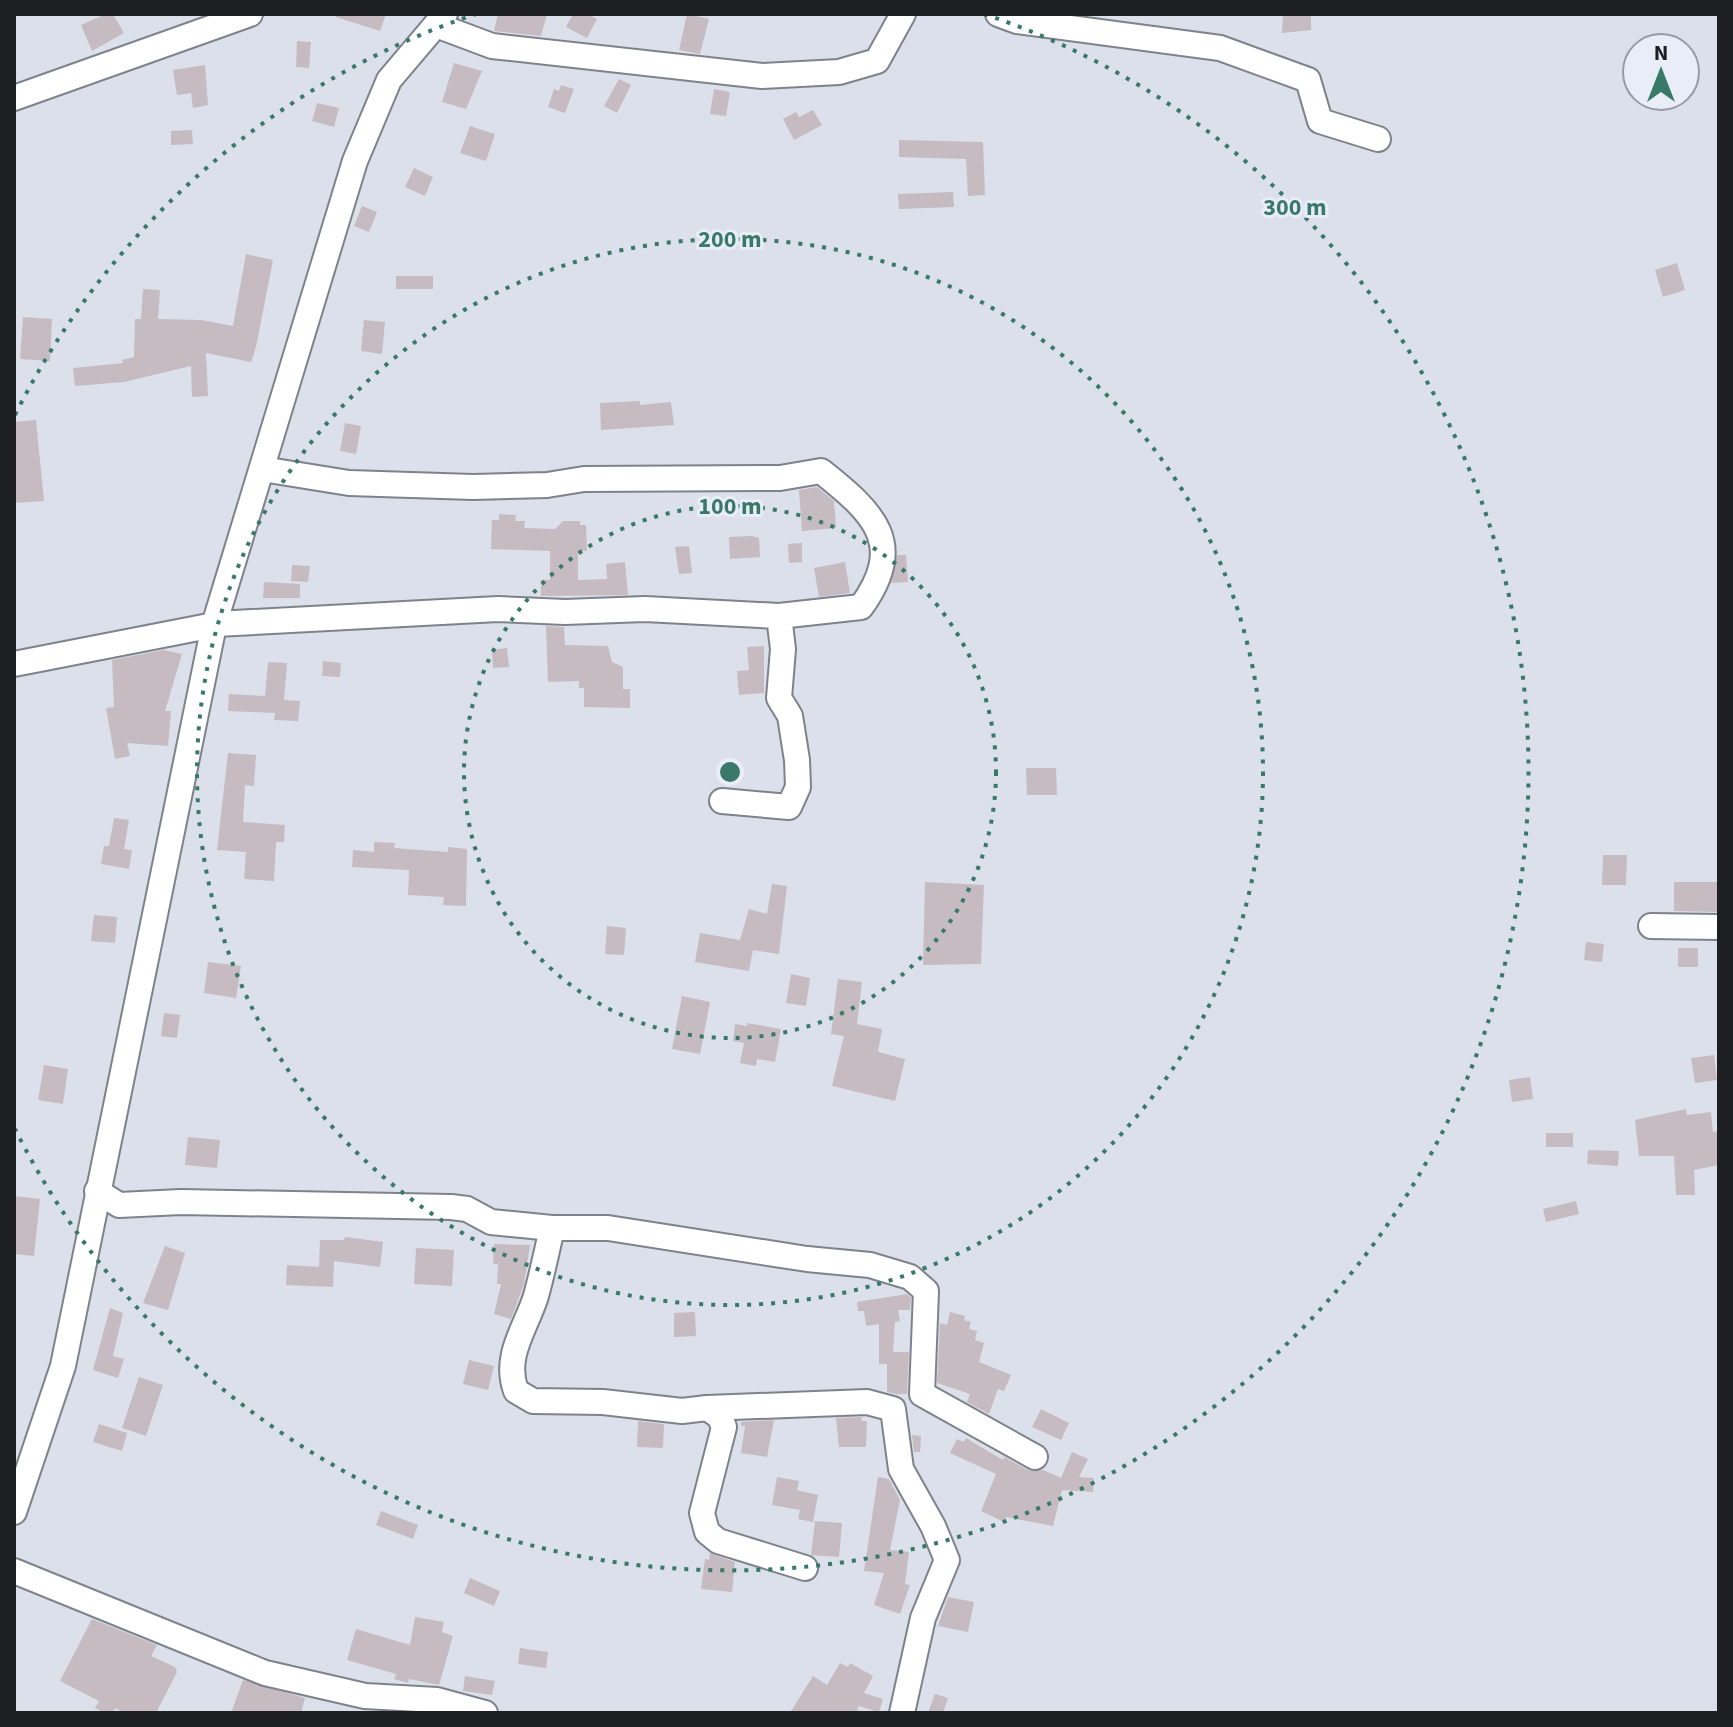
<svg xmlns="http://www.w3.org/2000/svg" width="1733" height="1727" font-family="'Source Sans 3',sans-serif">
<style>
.building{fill:#c6bbc1}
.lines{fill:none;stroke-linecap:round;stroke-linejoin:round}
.minor-casing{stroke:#7e828b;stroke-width:28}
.minor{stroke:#fff;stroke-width:24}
.ring{fill:none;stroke:#397969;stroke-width:4;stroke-dasharray:4 8}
.centre{fill:#397969;stroke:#e8edf8;stroke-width:4}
.ring-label{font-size:24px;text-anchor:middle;font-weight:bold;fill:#397969;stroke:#e8edf8;stroke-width:6;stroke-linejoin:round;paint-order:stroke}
</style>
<rect width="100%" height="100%" fill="#dbe0ea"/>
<!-- building -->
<g class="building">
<path d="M106,14H113L124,33L92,51L81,25Z"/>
<path d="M336,14H386L380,31L336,17Z"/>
<path d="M498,14H547L541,36L494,31Z"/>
<path d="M573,14H587L597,19L587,38L566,27Z"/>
<path d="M687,14L709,19L700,54L679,50Z"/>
<path d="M1283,14H1311V30L1282,33Z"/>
<path d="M297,41L311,42L309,68L296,67Z"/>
<path d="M454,63L482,71L466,109L442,102Z"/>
<path d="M205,65L208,105L193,108L191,93L177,95L173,70Z"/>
<path d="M619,79L631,85L617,113L604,106Z"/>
<path d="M561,85L574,89L565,113L548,107L554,89L559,91Z"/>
<path d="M714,89L730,92L726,116L710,114Z"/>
<path d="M317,103L339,108L334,127L312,121Z"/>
<path d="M813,110L822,125L794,140L783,119L796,112L799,117Z"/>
<path d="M470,126L495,134L486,161L460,153Z"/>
<path d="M192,130L193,144L171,145V131Z"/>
<path d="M899,140L983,142L985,195L968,196L966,159L899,157Z"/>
<path d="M414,168L433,177L425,196L405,187Z"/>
<path d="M953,192L954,207L899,209L898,194Z"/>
<path d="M362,206L377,212L369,232L354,226Z"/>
<path d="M246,254L273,260L256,347L251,362L206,353L208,396L192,397L191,366L124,382L75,386L73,368L123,363L122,360L134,357L135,319H141L143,289L160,290L158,319L201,320L233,326Z"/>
<path d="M1677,263L1685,290L1663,297L1655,270Z"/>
<rect x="396" y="276" width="37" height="13"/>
<path d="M23,317L52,319L50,361L20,359Z"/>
<path d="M364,320L385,322L382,354L361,351Z"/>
<path d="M640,401V405L671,402L674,425L601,430L600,403Z"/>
<path d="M36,420L44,501L14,503V422Z"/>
<path d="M345,423L361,426L356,454L340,451Z"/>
<path d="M817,487L834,501L836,528L802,531L799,490Z"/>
<path d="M499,514L516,515L515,521H525L524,528L555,529L563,521H580V525H586L587,551H578V580L607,579L606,564L625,562L628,595L541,596V580H550V551L491,549L492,520H499Z"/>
<path d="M752,536L759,538L760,557L730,559L729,537Z"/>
<path d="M802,543V562L789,563L788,544Z"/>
<path d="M689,546L692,573L679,574L675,547Z"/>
<path d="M897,555H906L908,582L891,583Z"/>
<path d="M845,562L850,593L819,597L814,568Z"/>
<path d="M292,565L310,566L308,582L291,581Z"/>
<path d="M264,582L300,584V598H263Z"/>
<path d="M546,626L564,627L565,645L608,646L612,662L623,667V689H630V708L584,707V688H579V681L548,682Z"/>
<path d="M764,646V693L739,695L737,671L749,670L747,647Z"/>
<path d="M507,648L509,667L493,668L492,650Z"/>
<path d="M164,650L182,654L165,711H171L168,746L127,743L130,756L115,759L106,708L114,707L112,660Z"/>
<path d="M323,661L341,663L340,677L322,676Z"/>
<path d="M268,662L287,663L284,700L300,701L298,721L274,720L275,713L228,711L229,694L265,696Z"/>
<path d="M228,753L256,755L254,786L245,785L243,822L285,825L284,842H276L274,881L244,879L246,852L217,850Z"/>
<path d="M1026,768H1056L1057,795H1027Z"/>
<path d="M114,818L129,820L124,849L132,850L129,869L101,864L104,846H109Z"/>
<path d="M374,842L395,843L394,848L448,852V847L467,849L466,906L443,905L444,897L408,895L409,870L352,867L353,850L374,852Z"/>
<path d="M1603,855H1627L1626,885H1602Z"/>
<path d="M925,882L984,885L981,964L923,965Z"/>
<path d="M1674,882H1719V912L1674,911Z"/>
<path d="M772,884L787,886L779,954L753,950L749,971L695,962L700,933L740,940L749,909L767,914Z"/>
<path d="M94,915L117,917L115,943L91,941Z"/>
<path d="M607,926L626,928L624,955L605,954Z"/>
<path d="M1586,942L1604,944L1602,962L1584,960Z"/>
<rect x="1678" y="948" width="20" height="19"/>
<path d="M208,962L241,966L236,998L204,993Z"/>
<path d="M791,974L810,978L806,1006L786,1003Z"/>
<path d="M838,979L862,982L857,1024L882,1029L878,1052L905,1059L895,1101L832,1086L844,1036L831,1034Z"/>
<path d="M682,996L710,1002L700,1054L672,1049Z"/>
<path d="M164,1013L180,1015L177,1038L161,1036Z"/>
<path d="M747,1023L781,1029L775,1062L757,1059L756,1066L740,1063L744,1043L733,1041L735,1024L747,1026Z"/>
<path d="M1714,1055L1717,1080L1695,1083L1691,1058Z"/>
<path d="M44,1065L68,1069L63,1104L38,1100Z"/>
<path d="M1530,1077L1533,1099L1512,1102L1509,1080Z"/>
<path d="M1686,1109L1687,1115L1711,1112L1713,1132L1719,1131V1165L1694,1170L1695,1195H1676L1674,1156H1639L1635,1120Z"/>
<rect x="1546" y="1133" width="27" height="14"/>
<path d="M188,1137L220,1140L217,1168L185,1165Z"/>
<path d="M1588,1150L1619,1151L1618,1166L1587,1164Z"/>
<path d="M14,1196L40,1199L34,1256L14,1254Z"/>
<path d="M1576,1201L1579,1214L1546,1222L1543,1209Z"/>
<path d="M345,1237L383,1242L380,1267L334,1261L333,1287L286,1285L287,1265L319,1267L320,1240H344Z"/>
<path d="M494,1244L530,1245L524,1284L511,1319L494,1314L501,1284H497L498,1264H493Z"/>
<path d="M165,1246L185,1253L168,1310L143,1303Z"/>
<path d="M416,1248L454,1250L452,1286L414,1284Z"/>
<path d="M907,1294L911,1298L910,1310H898L900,1321L895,1322L893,1352H909L907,1394H896L887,1392V1364H879V1324L866,1326L864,1311H858L857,1302Z"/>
<path d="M110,1308L123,1313L113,1356L124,1359L118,1378L93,1370Z"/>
<path d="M695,1312L696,1336L674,1337V1313Z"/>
<path d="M950,1312L965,1316L964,1320L971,1322L969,1329L977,1331L975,1340L984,1343L979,1362L1011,1375L1004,1391L998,1389L989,1414L967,1402L970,1394L937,1383L940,1323L947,1325Z"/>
<path d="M469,1360L494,1366L488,1390L463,1384Z"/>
<path d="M139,1377L163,1385L146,1436L122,1428Z"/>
<path d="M1041,1409L1069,1423L1061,1440L1032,1427Z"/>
<path d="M862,1417L861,1421H867L866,1447H839L836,1418Z"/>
<path d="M774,1420L767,1457L741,1453L745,1426H741V1422Z"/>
<path d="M638,1421L664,1424L663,1448L637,1447Z"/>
<path d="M99,1424L127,1433L122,1451L93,1442Z"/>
<path d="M912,1435L921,1436L920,1452H914Z"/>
<path d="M966,1438L1003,1460L1004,1457L1028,1470H1043L1061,1478L1072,1452L1088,1459L1079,1477L1094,1478L1093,1492L1062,1490L1053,1526L1006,1517L1004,1522L981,1511L996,1474L950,1453L957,1439L964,1442Z"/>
<path d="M777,1477L799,1481L797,1490L818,1495L813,1522L798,1519L800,1510L772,1505Z"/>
<path d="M878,1477L889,1479L900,1500L890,1550L909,1552L905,1584L910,1585L900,1614L874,1605L884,1573L864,1571Z"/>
<path d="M381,1511L418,1525L413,1539L376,1525Z"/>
<path d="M815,1521L842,1523L839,1557L811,1555Z"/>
<path d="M710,1553L735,1562L732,1592L701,1589L705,1559L709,1560Z"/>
<path d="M470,1578L500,1591L494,1606L464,1593Z"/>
<path d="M948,1597L974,1602L968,1632L938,1626Z"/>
<path d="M415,1617L444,1622L442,1632L453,1636L439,1685L409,1679L408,1683L394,1679L396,1674L347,1660L356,1629L410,1645Z"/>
<path d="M92,1619L157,1645L151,1656L175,1667L177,1672L156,1713H125L115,1708L112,1713H105L95,1708L99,1701L60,1681Z"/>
<path d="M520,1648L548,1652L546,1668L518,1664Z"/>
<path d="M840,1663L848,1667L850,1663L873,1676L864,1693L883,1699L879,1712L859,1706L856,1713H790L813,1676L827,1685Z"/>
<path d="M465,1676L495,1681L492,1695L463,1691Z"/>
<path d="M243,1680L305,1698L301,1713H231Z"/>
<path d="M935,1694L948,1698L943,1713H928Z"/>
</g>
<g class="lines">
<!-- minor casing -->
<g class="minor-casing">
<g id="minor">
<path d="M998,14L1017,21L1220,48L1308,80L1320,121L1378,139"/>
<path d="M436,25L492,46L762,76L839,72L877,61L903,14"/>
<path d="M14,98L250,14"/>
<path d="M262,469L349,483L473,487L547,485L584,479L780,478L821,471C874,513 907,544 861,607L779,616"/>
<path d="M216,624L498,609L565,612L645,609L779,616L783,649L779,698L790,716L797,760L798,787L789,807L722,801"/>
<path d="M14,664L214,625"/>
<path d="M1651,926L1719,927"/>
<path d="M97,1191L119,1205L181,1202L451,1207L467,1209L491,1222L552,1228H608L807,1259L870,1265L910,1277L926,1291L922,1394L1035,1457"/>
<path d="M552,1228C547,1251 542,1274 536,1296C526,1328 503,1356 516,1391L533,1401L603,1402L682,1411L707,1408L719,1416L724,1427L702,1513L707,1532L718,1541L805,1568"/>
<path d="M707,1408L867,1402L893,1409L901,1469L933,1526L947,1560L923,1618L902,1713"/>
<path d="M14,1512L63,1366L214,625L355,161L389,80L445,14"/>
<path d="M14,1571L265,1673L365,1696L437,1700L485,1713"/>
</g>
</g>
<!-- minor -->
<use href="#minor" class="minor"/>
</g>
<!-- distance rings -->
<g class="ring">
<circle cx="730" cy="772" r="266"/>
<circle cx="730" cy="772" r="533"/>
<path d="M15 415A799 799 0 0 1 476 14M984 14A799 799 0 1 1 15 1129"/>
</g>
<circle cx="730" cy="772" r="12" class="centre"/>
<g class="ring-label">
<text x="1295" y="215">300 m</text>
<text x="730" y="247">200 m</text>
<text x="730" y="514">100 m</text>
</g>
<!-- border -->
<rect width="1733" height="1727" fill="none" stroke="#1e1f23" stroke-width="32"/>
<!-- north arrow -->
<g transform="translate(1661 72)"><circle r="38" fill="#e8edf8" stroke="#979ba3" stroke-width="2"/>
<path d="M0-6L14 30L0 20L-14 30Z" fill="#397969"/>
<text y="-12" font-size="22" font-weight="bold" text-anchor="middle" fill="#1e1f23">N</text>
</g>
</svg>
